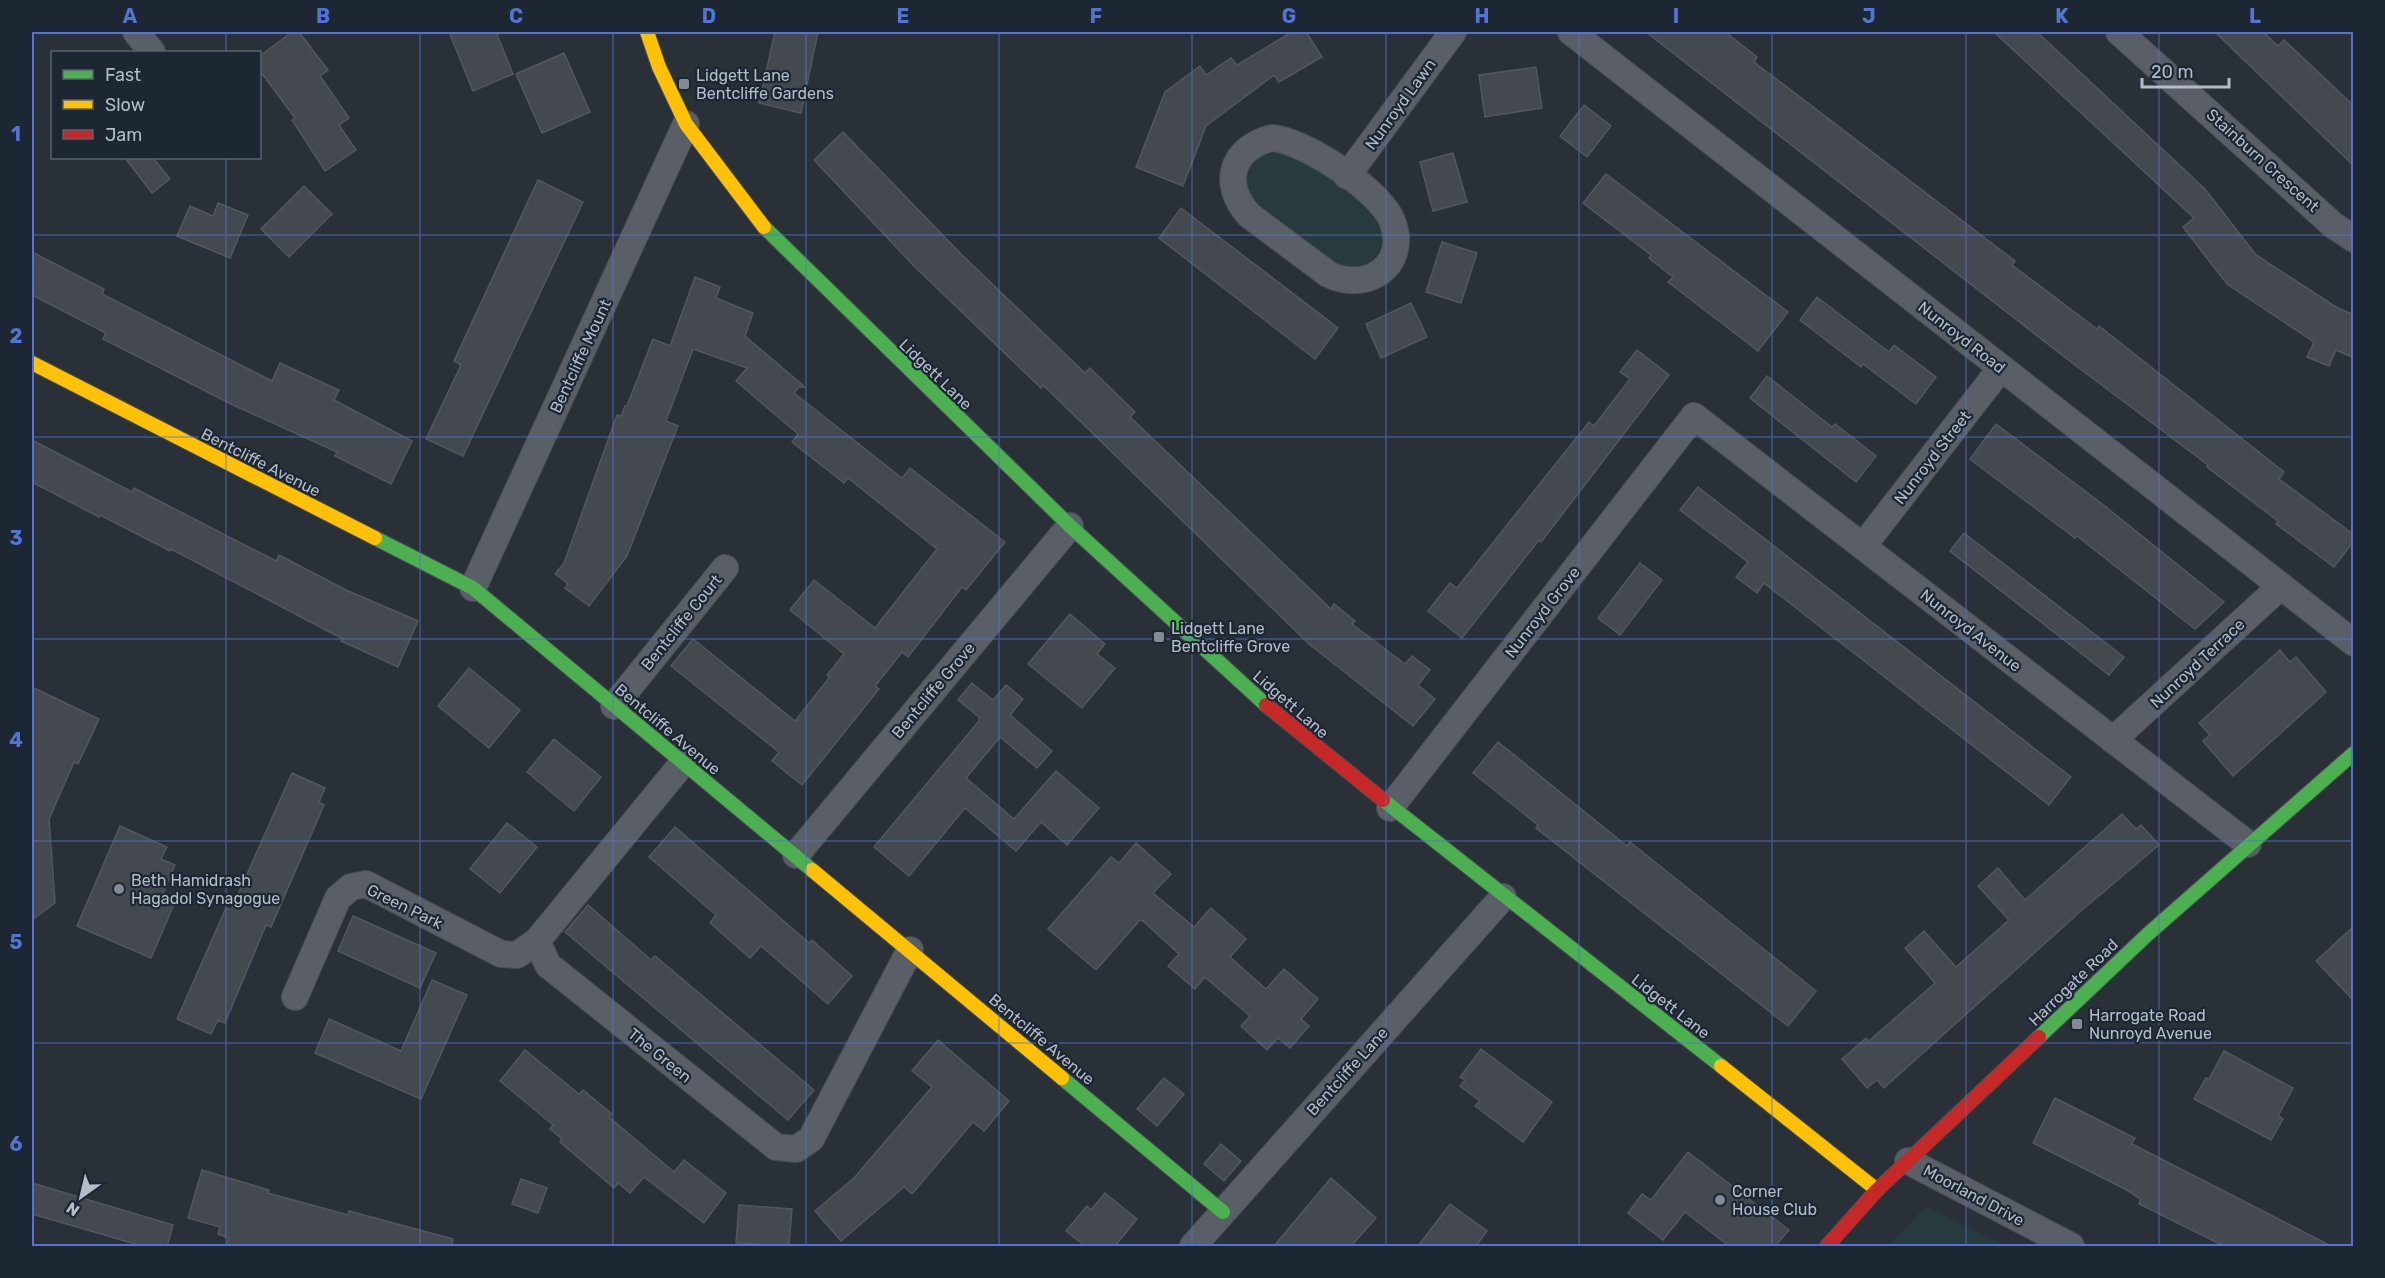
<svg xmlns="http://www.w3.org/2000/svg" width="2385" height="1278" font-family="Rubik,sans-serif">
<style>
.green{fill:#273a3e}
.building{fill:#444950;stroke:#52575f;stroke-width:1.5}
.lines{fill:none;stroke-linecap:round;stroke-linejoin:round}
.street-casing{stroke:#484c53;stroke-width:28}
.fast-casing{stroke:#484c53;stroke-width:16}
.slow-casing{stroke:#484c53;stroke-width:16}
.jam-casing{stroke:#484c53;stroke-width:16}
.street{stroke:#5a5e66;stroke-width:26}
.fast{stroke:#4caf50;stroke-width:14}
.slow{stroke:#ffc107;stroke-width:14}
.jam{stroke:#c62828;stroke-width:14}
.grid{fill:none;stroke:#5274d3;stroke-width:1.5;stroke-opacity:0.55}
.poi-dot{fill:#848b96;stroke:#1d2633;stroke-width:2}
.labels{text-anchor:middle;stroke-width:4.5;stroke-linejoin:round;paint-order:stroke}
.poi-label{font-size:16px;fill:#b4bcc9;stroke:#1d2633;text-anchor:start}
.street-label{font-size:16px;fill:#b4bcc9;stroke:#1d2633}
.neatline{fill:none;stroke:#5274d3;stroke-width:2}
.grid-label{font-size:20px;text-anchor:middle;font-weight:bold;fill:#5274d3}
</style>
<rect width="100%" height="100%" fill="#2a3038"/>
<!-- green -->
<g class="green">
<path d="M1263,150C1272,151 1286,150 1295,154C1306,159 1369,205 1376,214C1393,239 1374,275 1342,266C1325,262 1274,217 1257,204C1237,182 1245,169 1263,150Z"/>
<path d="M1926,1206L2006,1246H1888Z"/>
</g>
<!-- building -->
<g class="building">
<path d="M292,32H299L328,70L320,76L349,118L339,125L356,150L325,171L292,120L295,118L260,71V56Z"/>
<path d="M449,32H496L513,74L473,91Z"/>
<path d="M775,32H818L801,113L759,103Z"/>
<path d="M1292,32H1306L1322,57L1279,82L1274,75L1206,126L1183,186L1136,167L1165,92L1200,66L1206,75L1231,58L1237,65Z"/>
<path d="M1646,32H1725L1757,57L1754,62L2015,261L2012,265L2097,329L2099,326L2284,472L2279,479L2354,535V541L2334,567L2276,524L2278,521L2207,467L2208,465L2071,362Z"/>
<path d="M1994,32H2037L2205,189L2256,255L2336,307L2354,315V358L2336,350L2329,366L2307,357L2314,342L2227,284L2183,227L2194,218Z"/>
<path d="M2215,32H2263L2278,46L2284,40L2354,106V166Z"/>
<path d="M564,53L590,112L542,133L516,74Z"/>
<path d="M1536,67L1542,108L1485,117L1479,75Z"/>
<path d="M1584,105L1611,126L1587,157L1560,136Z"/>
<path d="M843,132L961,254L1085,373L1090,368L1135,412L1130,417L1331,609L1334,604L1355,621L1352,624L1405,664L1412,656L1430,670L1418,685L1435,699L1413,726L1309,644L1043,385L1041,388L914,266L814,160Z"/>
<path d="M1453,153L1467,202L1433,211L1420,162Z"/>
<path d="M125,158H153L170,179L152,193Z"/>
<path d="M1606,174L1788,312L1758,351L1668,282L1673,277L1649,258L1651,255L1583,203Z"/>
<path d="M538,180L583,202L463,456L426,439L461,365L454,361Z"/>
<path d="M304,186L332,214L289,257L261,229Z"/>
<path d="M218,203L248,215L230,258L177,236L190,206L213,216Z"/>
<path d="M1181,208L1338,328L1315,359L1159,238Z"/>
<path d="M1442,242L1477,253L1461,303L1426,292Z"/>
<path d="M32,252L104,289L102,294L272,381L280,363L339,390L334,400L412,441L391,484L335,456L337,452L233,405L103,339L106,333L32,295Z"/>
<path d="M695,277L720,287L716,298L753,313L745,336L805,387H799L794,393L902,478L910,468L1005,542L966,590L962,587L908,657L902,652L875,686L879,689L802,785L772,761L779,752L671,666L693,639L795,721L830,677L827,675L844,654L790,610L814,580L875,628L937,549L848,478L844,483L792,442L798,434L736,381L747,368L693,349L666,421L678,426L627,556L589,606L565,588L568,584L555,574L564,563L617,415L621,416L625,406H627L653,339L670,346Z"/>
<path d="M1817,297L1889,352L1894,345L1936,377L1916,404L1863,364L1861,367L1800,320Z"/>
<path d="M1411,303L1427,337L1381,358L1366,324Z"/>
<path d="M1637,350L1669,375L1541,542L1539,540L1462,638L1428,611L1450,583L1457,588L1589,422L1594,426L1630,379L1620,372Z"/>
<path d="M1767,376L1832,427L1835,424L1876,456L1856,482L1750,398Z"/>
<path d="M1996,424L2101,503L2224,602L2195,629L2077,536L2075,538L1970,459Z"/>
<path d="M32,440L132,492L134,488L276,561L279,555L346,590L418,621L398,667L341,641L343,639L171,549L170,551L100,515L99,517L32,482Z"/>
<path d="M1698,487L2071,777L2049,805L1764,583L1757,593L1736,577L1748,562L1680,510Z"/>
<path d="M1964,533L2124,657L2109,675L1950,551Z"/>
<path d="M1640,563L1662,580L1620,635L1598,618Z"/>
<path d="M1070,614L1105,644L1097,654L1115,668L1082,708L1028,664Z"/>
<path d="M2280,650L2290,662L2296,657L2326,692L2233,776L2203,741L2210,735L2199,723Z"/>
<path d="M469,668L520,710L489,748L438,706Z"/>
<path d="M972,683L993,700L1006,685L1023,699L1010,715L1052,751L1037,768L1000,737L966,778L1014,819L1056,771L1099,808L1067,845L1041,822L1016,851L965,808L909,876L874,847L979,721V717L958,700Z"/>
<path d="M32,687L99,719L78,764L74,762L49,819L55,903L32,920Z"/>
<path d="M554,739L601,777L574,811L527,772Z"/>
<path d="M1498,742L1627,846L1630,842L1816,991L1788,1026L1536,828L1538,825L1473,773Z"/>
<path d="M292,773L325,788L319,802L324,805L271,927L266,925L225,1023L218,1020L211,1034L177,1019L226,908L231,910Z"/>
<path d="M2122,814L2136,829L2141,825L2159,845L2082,910L1884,1088L1877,1080L1867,1088L1842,1059L1866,1038L1869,1041L1935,983L1905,948L1924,931L1956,967L2009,920L1978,886L1998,868L2025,900Z"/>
<path d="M507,823L537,847L500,893L470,869Z"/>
<path d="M120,826L167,847L161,859L175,865L162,896L175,902L151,958L77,926Z"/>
<path d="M675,827L809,943L812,940L852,976L828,1004L761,946L750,958L710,923L716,915L649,857Z"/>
<path d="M1136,843L1171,874L1153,893L1194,927L1211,908L1246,939L1230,957L1266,989L1284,969L1318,999L1301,1019L1309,1026L1290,1048L1278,1038L1267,1050L1241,1026L1250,1016L1205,977L1195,989L1182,978L1168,966L1179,954L1143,921L1140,920L1096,970L1048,929L1111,857L1119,863Z"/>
<path d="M588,905L651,960L655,956L814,1090L788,1120L565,932Z"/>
<path d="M353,916L436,953L420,988L338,951Z"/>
<path d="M2354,926V1001L2316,961Z"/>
<path d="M432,980L467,995L421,1099L315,1053L329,1019L401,1051Z"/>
<path d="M938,1040L1009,1101L984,1131L973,1122L912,1194L904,1187L841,1241L815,1211L854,1178L932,1087L912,1071Z"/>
<path d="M1481,1049L1552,1102L1523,1142L1475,1106L1480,1101L1460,1086L1465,1080L1460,1077Z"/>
<path d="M525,1050L579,1094L583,1090L612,1114L609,1117L674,1172L684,1160L726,1193L704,1223L644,1177L630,1193L618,1183L614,1188L560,1142L562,1139L550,1129L553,1125L500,1081Z"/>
<path d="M2224,1051L2293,1088L2278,1116L2283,1119L2271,1140L2194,1099L2206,1078L2209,1079Z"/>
<path d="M1164,1078L1184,1094L1157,1126L1137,1109Z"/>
<path d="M2055,1098L2135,1138L2132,1144L2331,1246H2224L2139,1204L2141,1199L2125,1189L2033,1143Z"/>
<path d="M1221,1144L1241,1161L1224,1181L1204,1164Z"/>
<path d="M1688,1152L1789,1230L1775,1246H1729L1685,1212L1663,1240L1628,1213L1642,1194L1651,1200Z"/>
<path d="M202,1170L269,1190L268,1193L348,1215L349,1211L453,1239L452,1246H226L229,1238L218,1234L220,1227L188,1218Z"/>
<path d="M1331,1178L1376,1218L1351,1246H1274Z"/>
<path d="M521,1179L547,1188L538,1213L512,1204Z"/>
<path d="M32,1183L173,1225L167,1246H142L32,1214Z"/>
<path d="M1105,1193L1137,1219L1115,1246H1085L1066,1231L1087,1206L1091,1210Z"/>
<path d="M1450,1204L1487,1231L1476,1246H1418Z"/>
<path d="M739,1205L792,1209L789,1246L736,1243Z"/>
</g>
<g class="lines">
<!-- street casing -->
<g class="street-casing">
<g id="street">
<path d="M136,32L152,52"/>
<path d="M1571,32L2354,643"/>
<path d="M2119,32L2333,225L2354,239"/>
<path d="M1272,138C1304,140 1383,192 1393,223C1408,267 1365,293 1328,274L1249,215C1221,184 1231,148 1272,138Z"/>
<path d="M1347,176L1453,32"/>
<path d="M1863,546L2001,368"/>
<path d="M473,588L686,124"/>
<path d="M614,706L725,568"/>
<path d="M2113,740L2281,586"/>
<path d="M682,764L537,941L548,965L776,1147L796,1149L811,1139L910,950"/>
<path d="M1390,808L1694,416L2248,844"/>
<path d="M796,855L1070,526"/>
<path d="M295,997L338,898L351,887L366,884L501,954L517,955L537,941"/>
<path d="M1908,1161L2071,1246"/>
<path d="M1193,1246L1503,897"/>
</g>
</g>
<!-- fast casing -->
<g class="fast-casing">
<g id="fast">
<path d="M764,227L1070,526L1266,705"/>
<path d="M375,538L473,588L812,870"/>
<path d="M1383,800L1721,1066"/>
<path d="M2039,1037L2148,934L2354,753"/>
<path d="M1062,1078L1223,1212"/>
</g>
</g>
<!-- slow casing -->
<g class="slow-casing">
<g id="slow">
<path d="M647,32L659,67L686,124L764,227"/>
<path d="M32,363L375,538"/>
<path d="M812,870L1062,1078"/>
<path d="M1721,1066L1877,1190"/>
</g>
</g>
<!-- jam casing -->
<g class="jam-casing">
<g id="jam">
<path d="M1266,705L1383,800"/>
<path d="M1827,1246L1877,1190L2039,1037"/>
</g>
</g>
<!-- street -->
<use href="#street" class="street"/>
<!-- fast -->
<use href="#fast" class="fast"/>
<!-- slow -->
<use href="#slow" class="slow"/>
<!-- jam -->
<use href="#jam" class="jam"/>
</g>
<!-- grid -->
<path class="grid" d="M226,32V52M420,32V1246M613,32V1246M806,32V1246M999,32V1246M1192,32V1246M1386,32V1246M1579,32V1246M1772,32V1246M1966,32V1246M2159,32V1246M226,158V1246M32,235H2354M32,437H2354M32,639H2354M32,841H2354M32,1043H2354"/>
<!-- markers -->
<g class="poi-dot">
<rect x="678" y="78" width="12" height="12" rx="3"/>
<rect x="1153" y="631" width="12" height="12" rx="3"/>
<circle cx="119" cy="889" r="6"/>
<rect x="2071" y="1018" width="12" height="12" rx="3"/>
<circle cx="1720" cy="1200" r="6"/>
</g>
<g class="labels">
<!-- poi labels -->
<g class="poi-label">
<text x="696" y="81">Lidgett Lane<tspan x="696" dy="18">Bentcliffe Gardens</tspan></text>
<text x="1171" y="634">Lidgett Lane<tspan x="1171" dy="18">Bentcliffe Grove</tspan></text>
<text x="131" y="886">Beth Hamidrash<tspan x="131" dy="18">Hagadol Synagogue</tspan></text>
<text x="2089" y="1021">Harrogate Road<tspan x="2089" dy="18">Nunroyd Avenue</tspan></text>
<text x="1732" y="1197">Corner<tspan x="1732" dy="18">House Club</tspan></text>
</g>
<!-- street labels -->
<g class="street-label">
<text transform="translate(1400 104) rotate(-54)" y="6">Nunroyd Lawn</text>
<text transform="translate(2263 160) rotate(42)" y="6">Stainburn Crescent</text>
<text transform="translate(1962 337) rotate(38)" y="6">Nunroyd Road</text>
<text transform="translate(580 356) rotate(-65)" y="6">Bentcliffe Mount</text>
<text transform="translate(936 374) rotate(44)" y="6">Lidgett Lane</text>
<text transform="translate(1932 457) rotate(-52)" y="6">Nunroyd Street</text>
<text transform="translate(261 462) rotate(27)" y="6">Bentcliffe Avenue</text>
<text transform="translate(1542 612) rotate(-52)" y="6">Nunroyd Grove</text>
<text transform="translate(681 622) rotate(-51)" y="6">Bentcliffe Court</text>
<text transform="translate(1971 630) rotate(38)" y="6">Nunroyd Avenue</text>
<text transform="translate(2197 663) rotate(-43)" y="6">Nunroyd Terrace</text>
<text transform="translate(933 690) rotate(-50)" y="6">Bentcliffe Grove</text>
<text transform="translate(1291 704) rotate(41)" y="6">Lidgett Lane</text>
<text transform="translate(668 729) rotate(40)" y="6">Bentcliffe Avenue</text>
<text transform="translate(405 906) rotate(26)" y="6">Green Park</text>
<text transform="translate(2073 982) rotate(-44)" y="6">Harrogate Road</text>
<text transform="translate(1671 1006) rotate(38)" y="6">Lidgett Lane</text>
<text transform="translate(1042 1039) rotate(40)" y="6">Bentcliffe Avenue</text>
<text transform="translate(660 1055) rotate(39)" y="6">The Green</text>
<text transform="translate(1347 1071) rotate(-48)" y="6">Bentcliffe Lane</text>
<text transform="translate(1974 1195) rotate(28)" y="6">Moorland Drive</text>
</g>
</g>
<!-- border -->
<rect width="2385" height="1278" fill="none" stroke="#1d2633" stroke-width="66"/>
<!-- legend -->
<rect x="51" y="51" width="210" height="108" fill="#1d2633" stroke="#59626f" stroke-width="1.5"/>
<rect x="63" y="70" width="30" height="9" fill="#4caf50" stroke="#59626f" stroke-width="1.5"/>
<text x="105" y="81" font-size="18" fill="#b4bcc9">Fast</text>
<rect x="63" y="100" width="30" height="9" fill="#ffc107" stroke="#59626f" stroke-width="1.5"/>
<text x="105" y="111" font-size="18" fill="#b4bcc9">Slow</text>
<rect x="63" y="130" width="30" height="9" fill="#c62828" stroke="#59626f" stroke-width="1.5"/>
<text x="105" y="141" font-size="18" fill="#b4bcc9">Jam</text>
<!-- north arrow -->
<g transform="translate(81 1197) rotate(214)" stroke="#1d2633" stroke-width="4.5" paint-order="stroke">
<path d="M0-4.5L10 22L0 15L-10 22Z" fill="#b4bcc9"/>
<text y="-9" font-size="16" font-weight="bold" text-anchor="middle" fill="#b4bcc9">N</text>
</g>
<!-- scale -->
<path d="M2142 78v9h87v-9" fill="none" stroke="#b4bcc9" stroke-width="3"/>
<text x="2151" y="78" font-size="18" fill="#b4bcc9" stroke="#1d2633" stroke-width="4.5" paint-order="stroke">20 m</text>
<rect x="33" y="33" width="2319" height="1212" class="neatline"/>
<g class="grid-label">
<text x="130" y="23">A</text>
<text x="323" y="23">B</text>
<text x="516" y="23">C</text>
<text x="709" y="23">D</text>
<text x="903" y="23">E</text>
<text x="1096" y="23">F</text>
<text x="1289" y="23">G</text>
<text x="1482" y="23">H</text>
<text x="1676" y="23">I</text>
<text x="1869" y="23">J</text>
<text x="2062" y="23">K</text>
<text x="2255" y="23">L</text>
<text x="16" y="141">1</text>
<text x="16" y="343">2</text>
<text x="16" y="545">3</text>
<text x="16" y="747">4</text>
<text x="16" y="949">5</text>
<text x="16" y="1151">6</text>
</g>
</svg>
